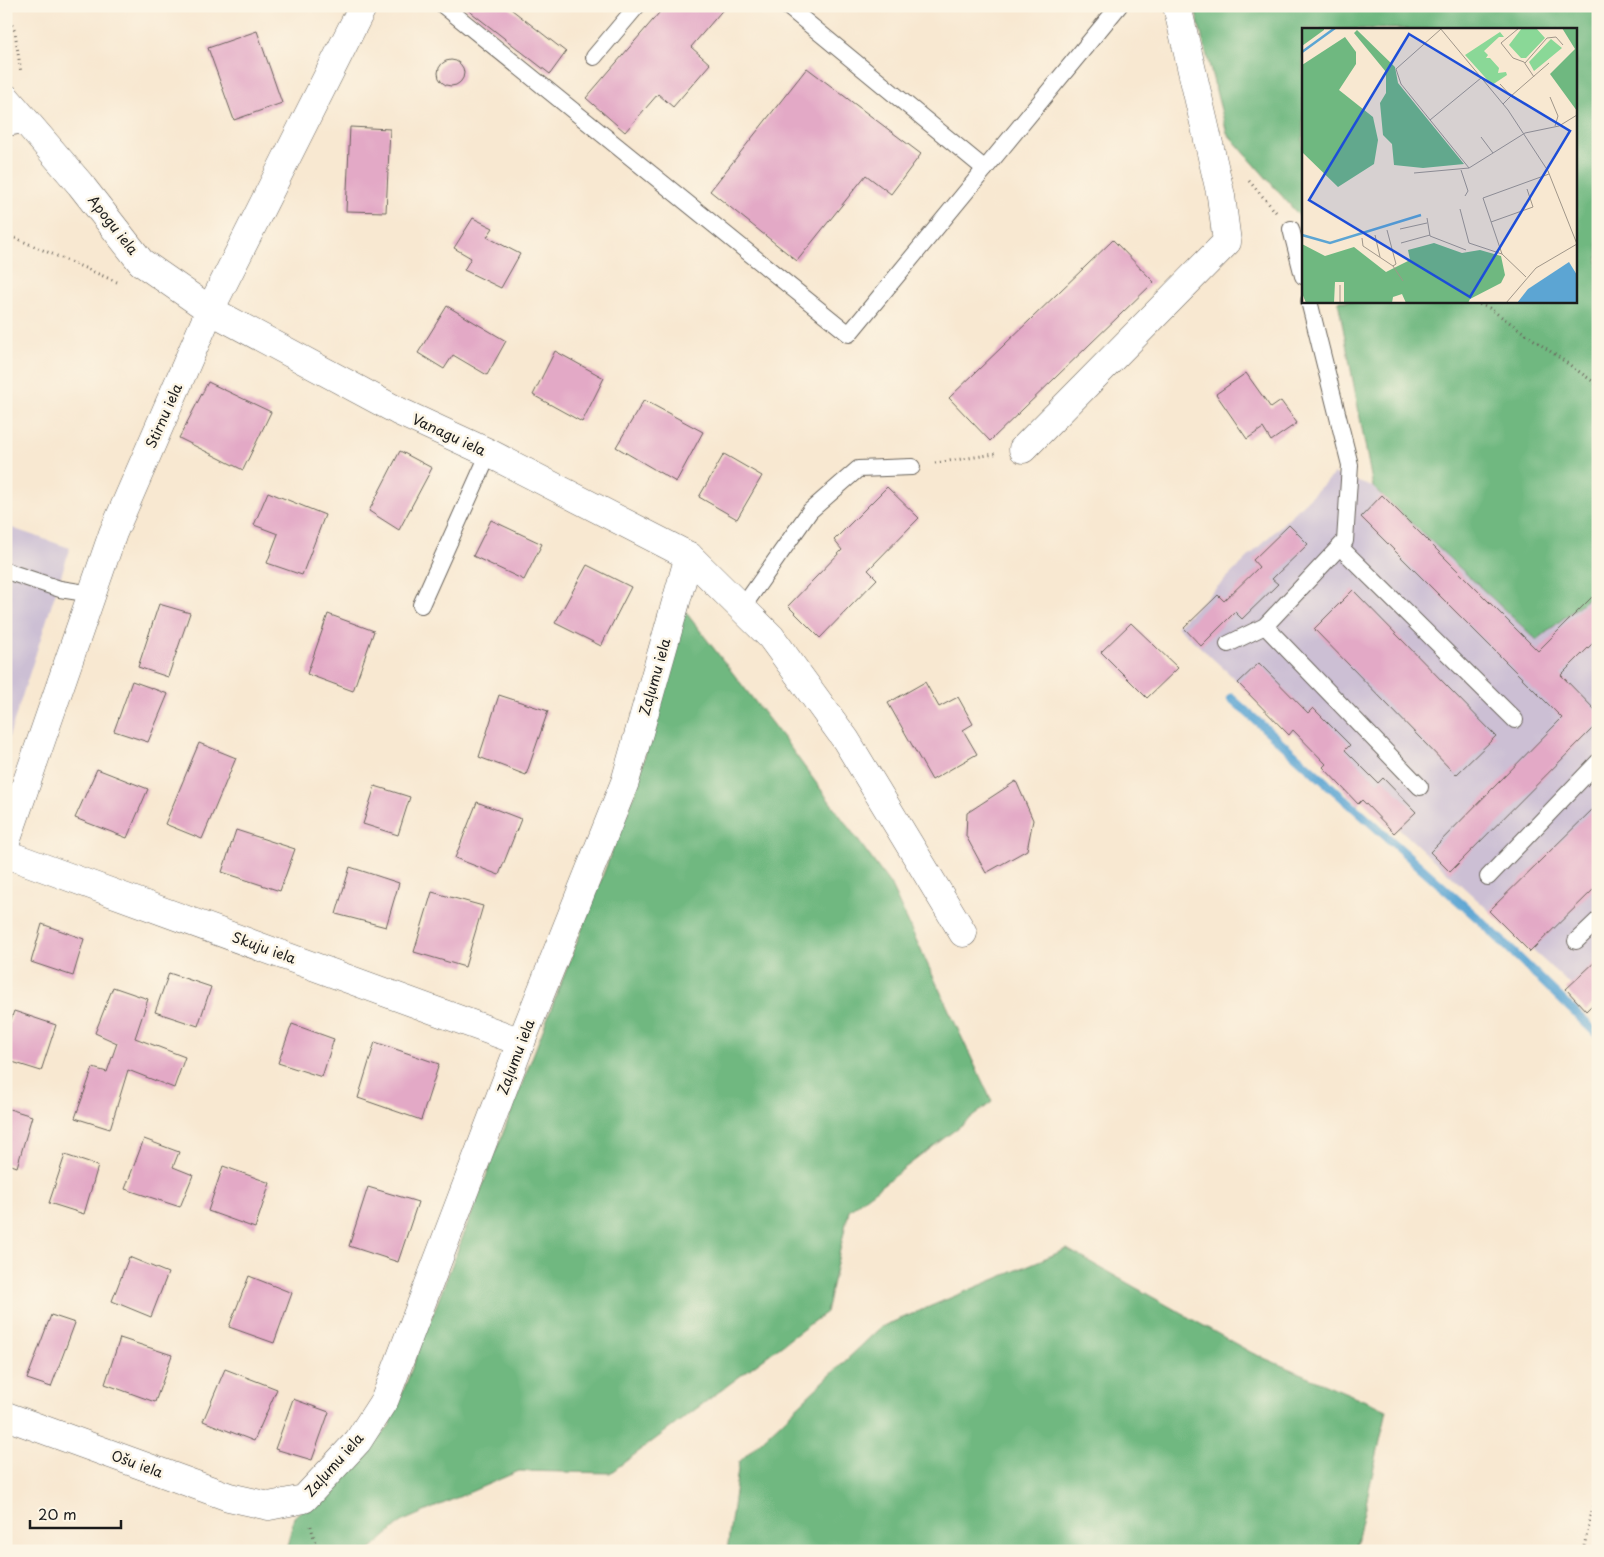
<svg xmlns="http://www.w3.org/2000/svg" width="1604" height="1557" font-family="'Playpen Sans',sans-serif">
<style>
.industrial{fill:#ccbfd4}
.forest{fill:#6fb880;stroke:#466a4e}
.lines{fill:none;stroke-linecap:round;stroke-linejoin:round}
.stream{stroke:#5ca5d3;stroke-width:9}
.building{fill:#e3a9c6}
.lane-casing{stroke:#69635b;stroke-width:18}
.street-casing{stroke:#69635b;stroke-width:29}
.path{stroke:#69635b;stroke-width:3;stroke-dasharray:1 4;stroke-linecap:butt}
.lane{stroke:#fff;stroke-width:16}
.street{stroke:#fff;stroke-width:28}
.labels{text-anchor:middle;stroke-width:5;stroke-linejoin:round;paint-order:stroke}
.street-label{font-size:14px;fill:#1c1c1c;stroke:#fcf5e5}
.inset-river{fill:none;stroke:#5ca5d3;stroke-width:2.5}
.inset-road{fill:none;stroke:#a09689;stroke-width:1}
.view{fill:#1d4ed8;fill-opacity:0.15;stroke:#1d4ed8;stroke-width:2.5}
.inset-edge{fill:none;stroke:#1c1c1c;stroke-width:2.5}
</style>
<rect width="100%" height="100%" fill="#fcf5e5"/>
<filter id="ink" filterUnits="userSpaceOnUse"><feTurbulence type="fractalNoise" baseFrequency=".02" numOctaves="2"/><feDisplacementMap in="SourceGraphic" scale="10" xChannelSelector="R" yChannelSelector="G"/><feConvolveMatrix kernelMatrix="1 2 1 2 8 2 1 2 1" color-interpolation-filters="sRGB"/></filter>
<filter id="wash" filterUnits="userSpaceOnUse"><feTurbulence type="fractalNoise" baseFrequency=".0096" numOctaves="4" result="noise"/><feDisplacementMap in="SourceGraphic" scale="20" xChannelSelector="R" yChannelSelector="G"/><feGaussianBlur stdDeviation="1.12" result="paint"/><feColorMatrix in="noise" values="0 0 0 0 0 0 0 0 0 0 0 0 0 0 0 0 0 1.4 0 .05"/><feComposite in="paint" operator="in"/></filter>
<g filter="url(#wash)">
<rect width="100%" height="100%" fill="#f8e8d1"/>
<!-- industrial -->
<g class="industrial">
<path d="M1334,474L1373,487L1537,640L1598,590V1010L1177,626Z"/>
<path d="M6,526L70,548L6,746Z"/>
</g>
<!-- forest -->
<g class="forest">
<path d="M1194,6H1598V590L1537,640L1373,487L1338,301H1575V29H1303V220L1227,133Z"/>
<path d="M684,610L787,743L890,884L992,1102L849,1210L826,1312L610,1473L519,1471L403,1521L369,1551H286L294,1517L363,1455L390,1425L635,792Z"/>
<path d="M1067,1249L1252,1353L1387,1410L1355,1551H727L739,1462L881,1327Z"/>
</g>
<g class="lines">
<!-- stream -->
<path class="stream" d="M1231,698L1481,921L1598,1035"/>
</g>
<g id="blocks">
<!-- building -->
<g class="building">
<path d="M463,6H507L566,52L550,74Z"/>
<path d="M665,6H726L691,47L710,64L673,107L658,94L625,132L586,98Z"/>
<path d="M257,31L282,103L234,120L208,48Z"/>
<circle cx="451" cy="73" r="13"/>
<path d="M807,68L921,154L891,194L866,175L797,261L710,191Z"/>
<path d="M350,127L390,129L386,212L346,211Z"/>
<path d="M473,218L493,228L487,237L520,254L501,288L464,270L471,258L454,248Z"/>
<path d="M1113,240L1154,282L990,441L949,398Z"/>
<path d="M447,306L506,341L487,375L453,355L444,369L418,353Z"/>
<path d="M555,351L604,378L582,422L533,395Z"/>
<path d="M1246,373L1271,408L1281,401L1297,423L1271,441L1263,428L1247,439L1216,394Z"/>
<path d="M208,382L271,412L243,470L179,438Z"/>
<path d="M644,400L703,432L676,482L616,447Z"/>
<path d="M400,451L432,468L399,530L369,511Z"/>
<path d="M724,454L762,476L737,519L699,497Z"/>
<path d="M887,487L919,518L868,570L877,579L820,638L788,606L842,550L834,540Z"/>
<path d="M268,492L325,515L302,575L267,563L278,534L254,525Z"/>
<path d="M1382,495L1538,651L1592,597L1598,603V638L1561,675L1598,713V723L1450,872L1430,852L1562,718L1361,517Z"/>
<path d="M491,520L542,544L524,580L473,556Z"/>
<path d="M1289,525L1308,544L1272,579L1278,584L1242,619L1235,612L1201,646L1184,628L1218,595L1224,601L1259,567L1253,560Z"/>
<path d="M587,565L631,587L601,646L555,623Z"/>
<path d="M1353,590L1496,736L1456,775L1314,629Z"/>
<path d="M159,604L190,613L168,677L138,667Z"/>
<path d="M328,614L374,631L353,691L307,674Z"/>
<path d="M1131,623L1178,668L1147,698L1101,652Z"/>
<path d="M1259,663L1308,713L1313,708L1350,745L1345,750L1378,783L1383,778L1416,812L1394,833L1362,800L1358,804L1323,767L1326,764L1293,730L1289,735L1238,683Z"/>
<path d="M132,681L168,694L148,742L114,731Z"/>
<path d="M925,682L939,707L958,697L973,724L963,730L977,754L932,780L888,703Z"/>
<path d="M499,695L548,711L526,775L479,757Z"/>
<path d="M199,743L236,758L202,839L165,824Z"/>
<path d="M97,769L148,789L127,838L75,818Z"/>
<path d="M1016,781L1033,820L1027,850L986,873L966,836L967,813Z"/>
<path d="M375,786L410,797L398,835L363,824Z"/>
<path d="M477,802L521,819L499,875L455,858Z"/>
<path d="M1598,804V885L1530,952L1489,911Z"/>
<path d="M236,830L295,849L280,891L222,872Z"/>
<path d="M350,867L399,883L386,927L336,914Z"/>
<path d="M432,892L483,906L465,967L414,952Z"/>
<path d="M42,924L84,939L73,976L31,962Z"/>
<path d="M1598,959V1002L1596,1001L1586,1011L1566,989Z"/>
<path d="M169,973L211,987L198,1026L155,1012Z"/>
<path d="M113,987L148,999L135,1038L185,1057L174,1088L128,1070L110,1129L75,1118L93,1068L107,1072L117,1043L95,1033Z"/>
<path d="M14,1011L56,1025L41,1071L6,1060V1033Z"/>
<path d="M292,1024L334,1039L322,1077L278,1063Z"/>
<path d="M375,1042L439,1064L421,1120L358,1098Z"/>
<path d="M6,1108L32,1116L17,1167L6,1163Z"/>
<path d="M144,1139L179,1152L173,1167L193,1175L180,1207L125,1189Z"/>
<path d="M65,1155L98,1166L84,1214L49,1203Z"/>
<path d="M223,1166L270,1183L255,1228L208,1211Z"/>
<path d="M368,1187L418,1202L398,1262L349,1246Z"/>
<path d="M129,1257L168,1273L151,1317L112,1301Z"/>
<path d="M249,1276L292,1293L274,1343L229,1327Z"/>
<path d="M51,1315L75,1323L51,1387L27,1379Z"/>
<path d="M120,1338L172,1355L155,1402L105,1384Z"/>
<path d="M225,1369L277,1389L254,1441L203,1421Z"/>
<path d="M293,1399L329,1412L312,1460L275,1449Z"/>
</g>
</g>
</g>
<g filter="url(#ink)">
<use href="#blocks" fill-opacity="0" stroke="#69635b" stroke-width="1"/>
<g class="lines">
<!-- lane casing -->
<g class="lane-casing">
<g id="lane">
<path d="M444,6L849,334L1119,6"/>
<path d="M787,6L985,169"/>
<path d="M594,57L637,6"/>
<path d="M6,128L29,124"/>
<path d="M1291,229L1303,276"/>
<path d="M1340,547L1515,720"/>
<path d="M6,571L60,589L92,594"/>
<path d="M421,605L489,453"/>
<path d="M742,608L810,511L858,469L912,467"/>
<path d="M1265,626L1420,787"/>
<path d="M1228,644L1265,626L1345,541L1350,465L1309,301"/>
<path d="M1488,877L1598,762"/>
<path d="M1576,941L1598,920"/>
</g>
</g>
<!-- street casing -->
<g class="street-casing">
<g id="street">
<path d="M6,98L80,184L141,262L210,310L398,411L489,453L689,556L771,637L846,740L963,933"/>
<path d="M1023,449L1227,242L1221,196L1177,6"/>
<path d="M6,842L113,533L210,310L363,6"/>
<path d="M6,854L521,1042"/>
<path d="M6,1416L229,1497L269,1506L304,1499L358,1441L385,1399L521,1042L625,782L689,556"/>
</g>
</g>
<!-- path -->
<g class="path">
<path d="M6,11L15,32L21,73"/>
<path d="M1249,181L1276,212"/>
<path d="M6,234L117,282"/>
<path d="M1470,301L1489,308L1598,385"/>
<path d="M935,463L995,454"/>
<path d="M311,1526L317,1551"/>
<path d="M1583,1551L1598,1485"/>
</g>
<!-- lane -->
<use href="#lane" class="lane"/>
<!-- street -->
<use href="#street" class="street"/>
</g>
</g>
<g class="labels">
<!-- street labels -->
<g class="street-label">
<text transform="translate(113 225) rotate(52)" y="5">Apogu iela</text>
<text transform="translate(164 416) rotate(-66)" y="5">Stirnu iela</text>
<text transform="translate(449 435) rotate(25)" y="5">Vanagu iela</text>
<text transform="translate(655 677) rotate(-74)" y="5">Zaļumu iela</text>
<text transform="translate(264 948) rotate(20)" y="5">Skuju iela</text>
<text transform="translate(516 1057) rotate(-69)" y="5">Zaļumu iela</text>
<text transform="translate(137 1464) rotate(20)" y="5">Ošu iela</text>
<text transform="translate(334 1465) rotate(-48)" y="5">Zaļumu iela</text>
</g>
</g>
<!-- overview -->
<g transform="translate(1302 28)">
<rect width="275" height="275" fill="#f8e8d1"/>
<path d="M220,0H234L243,10L224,30H219L207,17ZM198,4L202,9H197L182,23L186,27L184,30H188L197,40L196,45L204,44L205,47L190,57L163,27ZM249,11L260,20L232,43L227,34Z" fill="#8ad897"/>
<path d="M0,0H22V2L0,18ZM260,0H275V83L248,46L273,21ZM55,2L93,39L96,55L162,136L121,140L92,137L90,116L81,107L78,75L84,65V44L52,5ZM43,9L54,24V36L37,62L71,89L76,112L72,136L36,159L0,124V37ZM132,215L160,225L178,222L199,228L203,247L199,255L168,271L166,275H104L100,266L91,269L90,275H42V254H33L32,275H4L0,265V216L23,228L52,219L84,244L108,232L106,222Z" fill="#6fb880"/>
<path d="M267,234L275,247V275H215L226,261Z" fill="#5ca5d3"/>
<path class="inset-river" d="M0,24L33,0M0,207L28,215L119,187"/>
<path class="inset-road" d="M138,0L206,82L246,143L275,216M217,0L199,15L211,30L222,34L232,49M139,1L94,41L99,56L167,140M223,35L245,10L254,9L261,17M198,56L209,68L201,76M209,68L247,35M248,69L256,88L253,98M128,92L179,50M179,109L191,125M159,142L166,163L163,168M112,145L167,140L223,105L257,98L275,87M158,181L167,215L200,226L224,249M125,190L128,208L164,222M189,194L231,179L225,161M98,201L125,195M85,202L94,236L91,238M73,207L78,229M60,210L61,218L91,238L101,253M99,215L128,207M200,226L181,170L247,146M38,257V275M204,275L234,240L275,216"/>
<path class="view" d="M107,6L268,103L168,269L7,172Z"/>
<rect width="275" height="275" class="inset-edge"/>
</g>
<!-- margin -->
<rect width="1604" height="1557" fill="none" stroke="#fcf5e5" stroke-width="25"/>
<!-- scale -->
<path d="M30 1520v8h91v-8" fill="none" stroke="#1c1c1c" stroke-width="2.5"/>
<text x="38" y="1520" font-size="15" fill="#1c1c1c" stroke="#fcf5e5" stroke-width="4" paint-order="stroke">20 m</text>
</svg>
